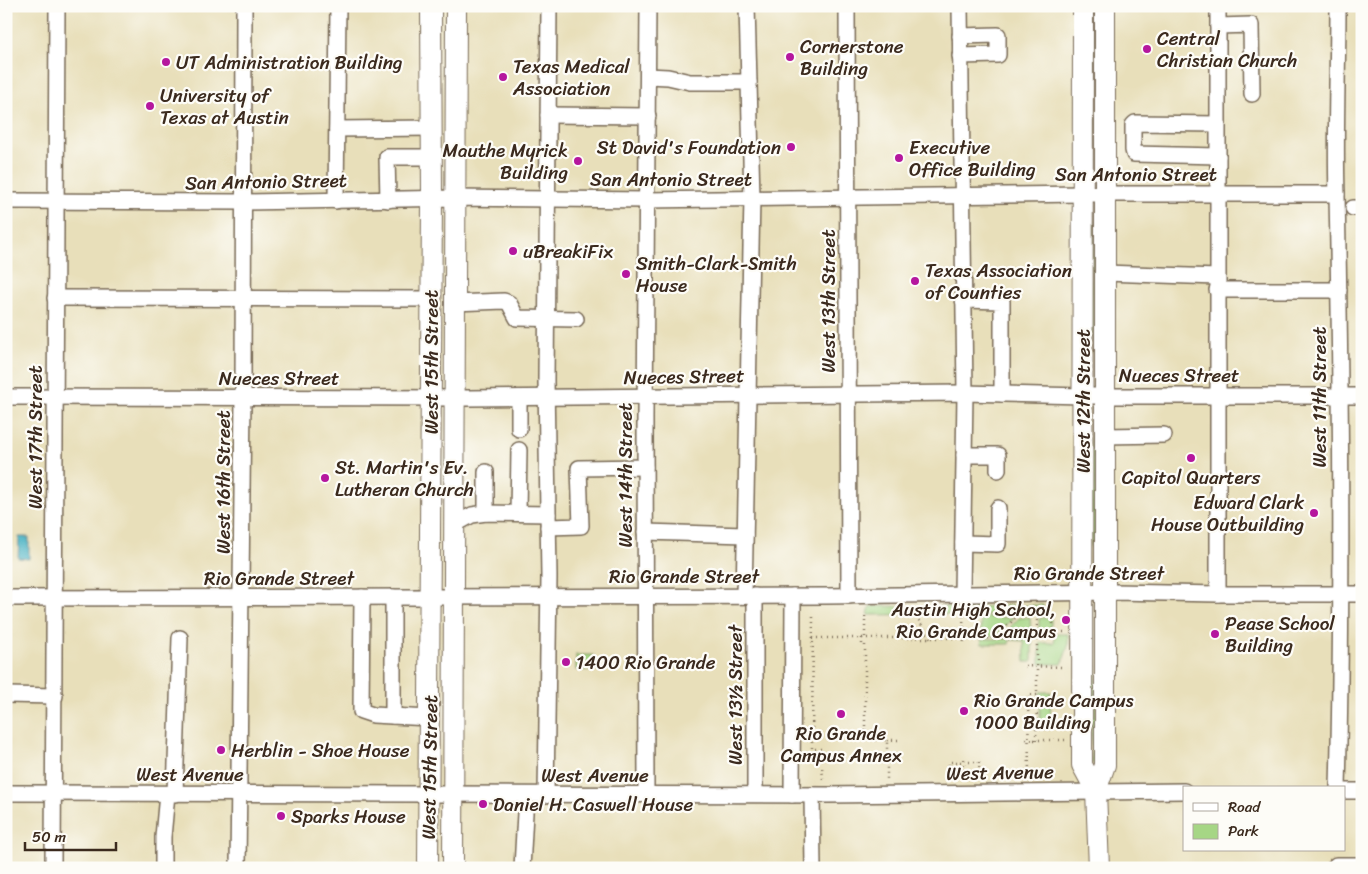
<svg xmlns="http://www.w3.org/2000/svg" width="1368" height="874" font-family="Sriracha,sans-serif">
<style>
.green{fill:#a6d685;stroke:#708052}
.water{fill:#44b0c2;stroke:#406d70}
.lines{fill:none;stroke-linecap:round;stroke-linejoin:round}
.minor-casing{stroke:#786955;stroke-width:18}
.major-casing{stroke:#786955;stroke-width:22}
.path{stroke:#786955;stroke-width:2.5;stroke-dasharray:1 4;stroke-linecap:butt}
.minor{stroke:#fff;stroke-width:15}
.major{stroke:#fff;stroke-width:20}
.path-bridge{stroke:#786955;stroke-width:2.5;stroke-dasharray:1 4;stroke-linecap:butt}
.poi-dot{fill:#b5179e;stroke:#fdfcf7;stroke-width:2}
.labels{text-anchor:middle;stroke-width:4.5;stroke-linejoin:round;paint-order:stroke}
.poi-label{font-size:19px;fill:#3b2a1e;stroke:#fdfcf7;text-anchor:start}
.street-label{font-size:19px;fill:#3b2a1e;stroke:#fdfcf7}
</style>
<rect width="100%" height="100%" fill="#fdfcf7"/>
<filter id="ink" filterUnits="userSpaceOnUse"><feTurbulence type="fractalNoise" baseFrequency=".02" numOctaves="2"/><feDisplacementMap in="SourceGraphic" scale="10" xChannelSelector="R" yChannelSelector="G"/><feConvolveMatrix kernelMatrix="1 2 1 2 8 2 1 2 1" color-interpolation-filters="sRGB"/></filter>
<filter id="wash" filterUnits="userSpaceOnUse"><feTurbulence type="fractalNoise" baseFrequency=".0096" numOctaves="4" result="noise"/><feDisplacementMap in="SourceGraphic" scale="20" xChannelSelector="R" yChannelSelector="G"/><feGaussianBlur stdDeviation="1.12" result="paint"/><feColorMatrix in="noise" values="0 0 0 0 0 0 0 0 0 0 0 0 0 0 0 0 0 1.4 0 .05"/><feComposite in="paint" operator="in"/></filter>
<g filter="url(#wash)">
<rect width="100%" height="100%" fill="#e8dfba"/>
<!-- green -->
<g class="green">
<path d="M1093,21L1096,22L1095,174L1093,175L1091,22Z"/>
<path d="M1092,220L1096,223V344H1094L1090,330Z"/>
<path d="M1091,431L1096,460V549H1093L1091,546Z"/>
<path d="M1043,605V614L1001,615L1000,606Z"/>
<path d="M870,606L958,607L959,614L868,615Z"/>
<path d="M998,606V614L968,615V607Z"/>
<path d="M981,617L1013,618L995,636H981Z"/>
<path d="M1030,617L1031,636H1001L1019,618Z"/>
<path d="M1039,618H1051V631H1048V636H1039Z"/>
<path d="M1055,634H1068V646L1062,664H1040V643H1054Z"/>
<path d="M981,639H1032V662H1025L1024,641L1010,640L1009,644H982Z"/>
<path d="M1091,648L1096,665V763L1094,764L1092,763Z"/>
<rect x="576" y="655" width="17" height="15"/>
<path d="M1040,692H1051L1050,729H1040Z"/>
</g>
<!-- water -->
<path class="water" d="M19,537H29V559L18,558Z"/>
</g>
<g filter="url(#ink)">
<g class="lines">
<!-- minor casing -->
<g class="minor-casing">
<g id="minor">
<path d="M847,6L849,596"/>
<path d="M960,6L965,393L962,594"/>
<path d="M1218,6V594"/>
<path d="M1218,26L1251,25L1252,94"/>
<path d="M960,36L998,35V55L960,56"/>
<path d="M648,76L668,77L690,82H749"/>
<path d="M548,115L648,116"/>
<path d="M337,129L432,128"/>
<path d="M1218,156L1134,154L1133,150V125L1135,123L1218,124"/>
<path d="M388,200L387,157H432"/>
<path d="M6,201L243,202L455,198L647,200L1083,194H1337"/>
<path d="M336,201L338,6"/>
<path d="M1353,208H1362"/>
<path d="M1105,273L1217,277"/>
<path d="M1217,290H1339"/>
<path d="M55,298L431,299"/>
<path d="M963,300L1002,301V394"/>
<path d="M454,303L504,301L509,303L517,318L576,319"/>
<path d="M6,397L468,398L965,393L1083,396H1362"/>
<path d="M519,398V429"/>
<path d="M1105,436L1164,435"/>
<path d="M964,455H998V470"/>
<path d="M486,472V513"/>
<path d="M518,513L519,450"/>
<path d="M454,525L472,515L486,513L548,514"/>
<path d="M548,527L581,526L579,468L645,467"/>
<path d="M645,532L745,535"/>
<path d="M963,543L998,544V508"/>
<path d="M744,596L752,198L747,6"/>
<path d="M362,597L361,711L373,715L429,718"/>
<path d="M6,598L827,596L1114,592L1218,594H1362"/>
<path d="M6,695L55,696"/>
<path d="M393,716V597"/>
<path d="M1338,788C1343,590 1341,392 1337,195C1335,132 1338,69 1338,6"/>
<path d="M1344,791H1362"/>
<path d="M6,793L828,795L1184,791"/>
<path d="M175,794L180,638"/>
<path d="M646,794L645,418L648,6"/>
<path d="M755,794V596"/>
<path d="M546,795L549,577L546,380L549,6"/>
<path d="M792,795L793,596"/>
<path d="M812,795L813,868"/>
<path d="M1336,865H1362"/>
<path d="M53,868L57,6"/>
<path d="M163,868V837L167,794"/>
<path d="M238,868L243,398L244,6"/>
<path d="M522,868L526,795"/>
</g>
</g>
<!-- major casing -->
<g class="major-casing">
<g id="major">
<path d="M1083,6L1082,765L1096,791"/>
<path d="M428,868L432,199L431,6"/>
<path d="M453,868L456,6"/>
<path d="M1099,868L1096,791L1105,765V6"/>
</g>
</g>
<!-- path -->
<g class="path">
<path d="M865,616V637"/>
<path d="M916,616L930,638"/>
<path d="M963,616L964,644"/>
<path d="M813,617L812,749H821L823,780"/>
<path d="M1053,632H1066"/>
<path d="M997,637L1017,616"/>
<path d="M812,638H1053V616"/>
<path d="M862,638V645H865V735L872,734L873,740H887V780"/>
<path d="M1025,666L1064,667"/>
<path d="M887,740H902"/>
<path d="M1034,740H1065"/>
<path d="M1036,740L1037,695"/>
<path d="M969,762H979V780"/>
<path d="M1029,777L1028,695H1037V616"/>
<path d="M949,780V762H960"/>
<path d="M964,780V756"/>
</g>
<!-- minor -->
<use href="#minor" class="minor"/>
<!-- major -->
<use href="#major" class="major"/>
<!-- path-bridge -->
<g class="path-bridge">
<path d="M1026,739L1034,740"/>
<path d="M960,762H969"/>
</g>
</g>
</g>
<!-- markers -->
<g class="poi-dot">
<circle cx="1147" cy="49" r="5"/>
<circle cx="790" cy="57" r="5"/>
<circle cx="166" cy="62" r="5"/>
<circle cx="503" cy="77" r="5"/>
<circle cx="150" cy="106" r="5"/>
<circle cx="791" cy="147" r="5"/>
<circle cx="899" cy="158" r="5"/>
<circle cx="578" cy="161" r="5"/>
<circle cx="513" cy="251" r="5"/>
<circle cx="626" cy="274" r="5"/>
<circle cx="915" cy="281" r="5"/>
<circle cx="1191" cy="458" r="5"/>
<circle cx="325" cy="478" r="5"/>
<circle cx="1314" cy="513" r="5"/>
<circle cx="1066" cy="620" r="5"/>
<circle cx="1215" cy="634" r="5"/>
<circle cx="566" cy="662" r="5"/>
<circle cx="964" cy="711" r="5"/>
<circle cx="841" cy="714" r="5"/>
<circle cx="221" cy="750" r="5"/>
<circle cx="483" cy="804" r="5"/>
<circle cx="281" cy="816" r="5"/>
</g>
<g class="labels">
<!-- poi labels -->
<g class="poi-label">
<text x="1157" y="45">Central<tspan x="1157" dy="22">Christian Church</tspan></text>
<text x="800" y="53">Cornerstone<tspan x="800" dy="22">Building</tspan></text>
<text x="176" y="69">UT Administration Building</text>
<text x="513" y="73">Texas Medical<tspan x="513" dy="22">Association</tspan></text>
<text x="160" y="102">University of<tspan x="160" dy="22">Texas at Austin</tspan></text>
<text x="781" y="154" text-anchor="end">St David's Foundation</text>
<text x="909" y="154">Executive<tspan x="909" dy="22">Office Building</tspan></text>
<text x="568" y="157" text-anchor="end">Mauthe Myrick<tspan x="568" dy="22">Building</tspan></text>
<text x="523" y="258">uBreakiFix</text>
<text x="636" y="270">Smith-Clark-Smith<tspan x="636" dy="22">House</tspan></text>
<text x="925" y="277">Texas Association<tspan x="925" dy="22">of Counties</tspan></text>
<text x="335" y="474">St. Martin's Ev.<tspan x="335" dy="22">Lutheran Church</tspan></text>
<text x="1191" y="484" text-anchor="middle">Capitol Quarters</text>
<text x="1304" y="509" text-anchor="end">Edward Clark<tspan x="1304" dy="22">House Outbuilding</tspan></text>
<text x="1056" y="616" text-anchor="end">Austin High School,<tspan x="1056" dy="22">Rio Grande Campus</tspan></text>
<text x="1225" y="630">Pease School<tspan x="1225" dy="22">Building</tspan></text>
<text x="576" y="669">1400 Rio Grande</text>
<text x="974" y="707">Rio Grande Campus<tspan x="974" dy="22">1000 Building</tspan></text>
<text x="841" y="740" text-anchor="middle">Rio Grande<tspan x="841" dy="22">Campus Annex</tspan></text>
<text x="231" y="757">Herblin - Shoe House</text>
<text x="493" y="811">Daniel H. Caswell House</text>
<text x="291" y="823">Sparks House</text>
</g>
<!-- street labels -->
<g class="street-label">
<text x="1136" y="181">San Antonio Street</text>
<text x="671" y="186">San Antonio Street</text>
<text transform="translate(266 181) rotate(-1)" y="7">San Antonio Street</text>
<text transform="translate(828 301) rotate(-90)" y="7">West 13th Street</text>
<text transform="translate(431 362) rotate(-90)" y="7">West 15th Street</text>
<text x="1179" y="382">Nueces Street</text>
<text transform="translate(684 376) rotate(-1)" y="7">Nueces Street</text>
<text x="279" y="385">Nueces Street</text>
<text transform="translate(1319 397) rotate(-90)" y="7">West 11th Street</text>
<text transform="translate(1083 401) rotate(-90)" y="7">West 12th Street</text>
<text transform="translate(35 437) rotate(-90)" y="7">West 17th Street</text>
<text transform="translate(625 475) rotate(-90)" y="7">West 14th Street</text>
<text transform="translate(223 482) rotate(-90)" y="7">West 16th Street</text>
<text x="1089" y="580">Rio Grande Street</text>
<text x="684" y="583">Rio Grande Street</text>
<text x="279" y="585">Rio Grande Street</text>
<text transform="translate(735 695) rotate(-90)" y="7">West 13½ Street</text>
<text transform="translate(429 767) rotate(-89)" y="7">West 15th Street</text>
<text transform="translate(1000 772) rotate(-1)" y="7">West Avenue</text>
<text x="190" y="781">West Avenue</text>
<text x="595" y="782">West Avenue</text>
</g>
</g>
<!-- margin -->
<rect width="1368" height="874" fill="none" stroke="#fdfcf7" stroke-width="25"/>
<!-- legend -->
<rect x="1183" y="786" width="162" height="65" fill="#fdfcf7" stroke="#afa8a0"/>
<rect x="1193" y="803" width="25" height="8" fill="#ffffff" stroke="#afa8a0"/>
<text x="1228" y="812" font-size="15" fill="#3b2a1e">Road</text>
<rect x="1193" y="824" width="25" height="15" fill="#a6d685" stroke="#afa8a0"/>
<text x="1228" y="836" font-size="15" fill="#3b2a1e">Park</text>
<!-- scale -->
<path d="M25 842v8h91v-8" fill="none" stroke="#3b2a1e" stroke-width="2.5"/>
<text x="32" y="842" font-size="15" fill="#3b2a1e" stroke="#fdfcf7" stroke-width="4" paint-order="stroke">50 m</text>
</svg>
